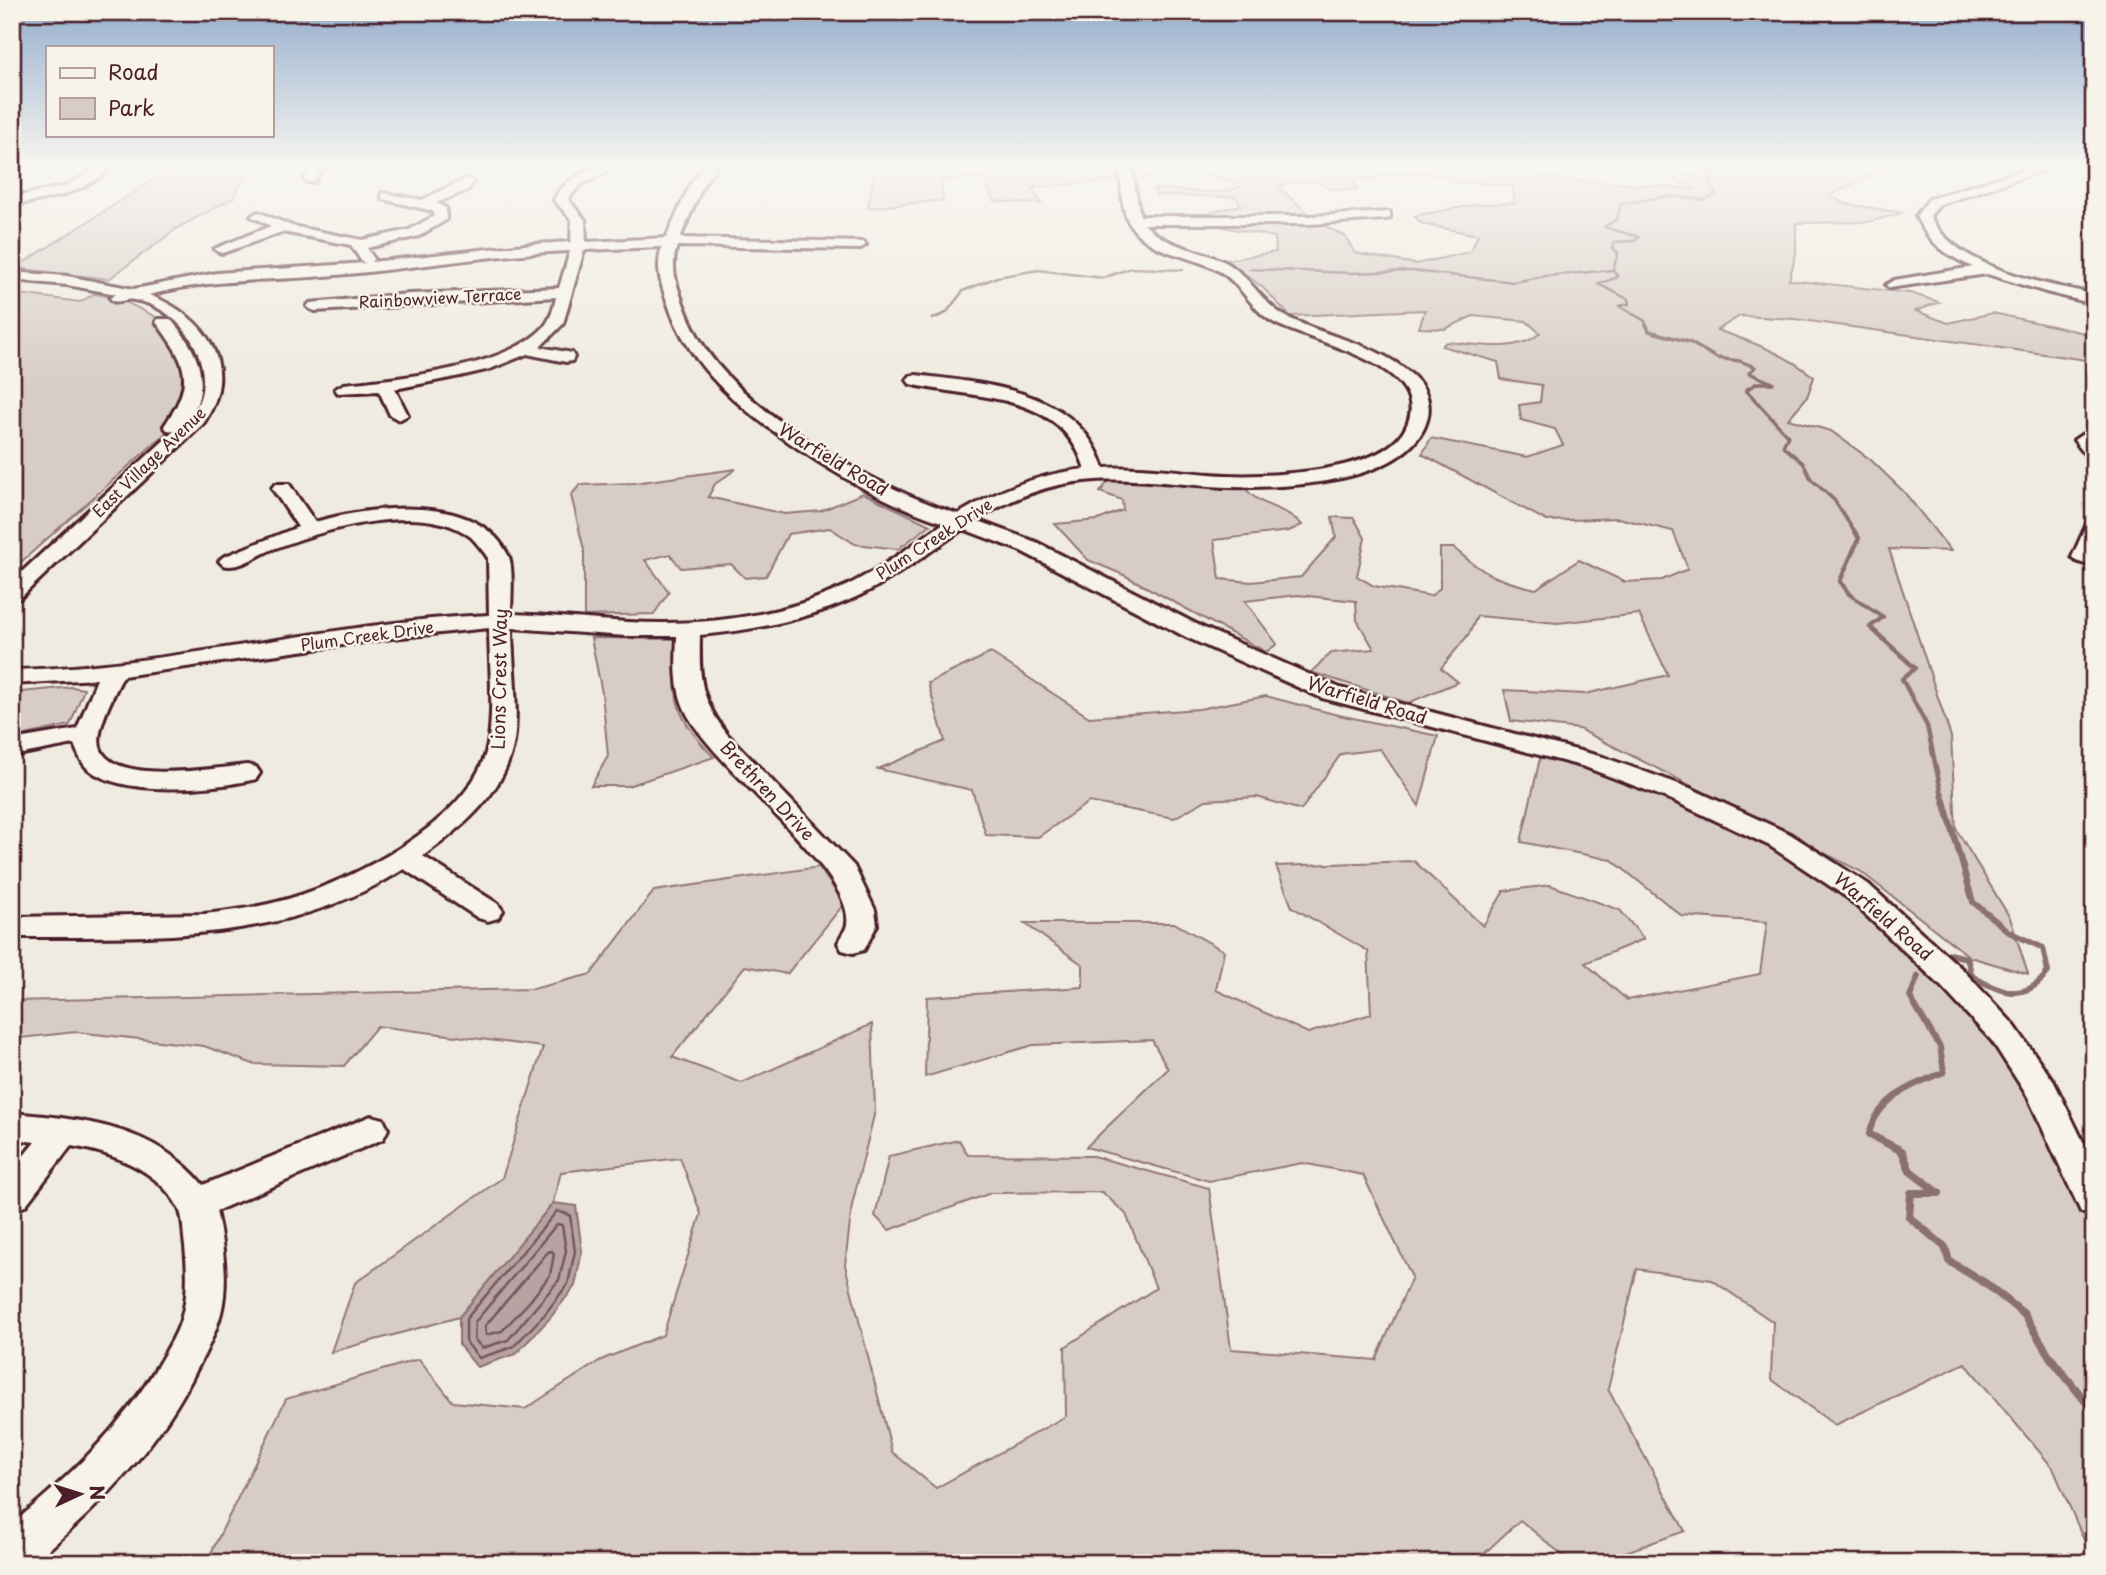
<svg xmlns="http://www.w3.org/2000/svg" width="2106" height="1575" font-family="'Playpen Sans',sans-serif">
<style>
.green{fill:#d8cdc6;stroke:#917678;stroke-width:2}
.water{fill:#b7a4a2;stroke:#8b6f72;stroke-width:2}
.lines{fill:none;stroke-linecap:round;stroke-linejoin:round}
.shore{stroke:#76545b;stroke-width:2.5}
.stream-far4{stroke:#8b6f72;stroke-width:2.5}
.stream-far3{stroke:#8b6f72;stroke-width:3.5}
.stream-far2{stroke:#8b6f72;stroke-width:4.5}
.stream-far1{stroke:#8b6f72;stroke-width:6}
.stream{stroke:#8b6f72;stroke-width:8}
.minor-casing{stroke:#4a1f2b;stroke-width:6}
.minor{fill:#f7f3e8;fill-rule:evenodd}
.labels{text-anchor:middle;stroke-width:5;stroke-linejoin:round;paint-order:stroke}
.far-street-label{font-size:16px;fill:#4a1f2b;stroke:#f7f3e8}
.street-label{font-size:18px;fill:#4a1f2b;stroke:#f7f3e8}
</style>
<rect width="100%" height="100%" fill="#f0ebe0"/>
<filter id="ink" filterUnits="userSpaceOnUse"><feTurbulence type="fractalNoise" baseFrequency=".0143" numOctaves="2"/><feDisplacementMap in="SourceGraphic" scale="14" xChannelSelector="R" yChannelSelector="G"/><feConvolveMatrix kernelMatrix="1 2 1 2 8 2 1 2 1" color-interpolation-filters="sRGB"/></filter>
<g filter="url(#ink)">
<!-- green -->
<g class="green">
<path d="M177,165H261L247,174L233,198L179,227L109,279L15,268Z"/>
<path d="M886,165H1116L1121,179L1032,188L1041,204L994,201L983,178L941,179L943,200L868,208L874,171Z"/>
<path d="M1136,165H1529L1544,178L1698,189L1673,179L1737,165H1891L1830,195L1842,203L1903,213L1868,222L1796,223V254L1789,280L1910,293L1939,302L1916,311L1948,323L1993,313L2094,335V361L1795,319L1740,316L1717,330C1752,342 1784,353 1814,377L1807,397L1788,419L1831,431L1871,460L1904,492L1951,551L1889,549L1951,737L1956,829L2010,918L2028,974L1970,957L1860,871L1579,729L1511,721L1504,690L1585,694L1668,675L1639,614L1558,623L1477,616L1469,634L1441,668L1458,682L1408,703L1311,672L1331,653L1374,649L1357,620L1356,601L1298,595L1245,601L1277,644L1266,652L1126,576L1088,560L1055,524L1098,520L1123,510L1122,500L1100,492L1110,479L1209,484L1246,489C1261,508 1287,507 1302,525L1289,531L1214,540L1220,579L1251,582L1301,577L1336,537L1332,517L1354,518L1365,538L1357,576L1374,586L1431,596L1440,588V548H1454C1484,575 1497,580 1536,589L1579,560L1625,582L1662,580L1688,569L1673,531L1618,518L1547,521L1422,454L1431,438L1527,457L1563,445L1555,429L1521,420L1519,405L1540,402L1542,385L1501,379L1498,362L1442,346L1446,342C1476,344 1517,354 1540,333L1526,321L1473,316L1445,329L1419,328L1425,310L1290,316L1262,287L1227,260L1276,252L1275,237L1223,227L1220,221L1319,223L1345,236L1355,253L1416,264L1470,252L1478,235L1422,224L1414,216L1480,204L1515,203L1512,186L1452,181L1448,175L1415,173L1353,180L1357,190L1331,189L1317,182L1284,183L1280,189L1312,216L1213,214L1211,212L1241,205L1236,197L1156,195L1153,189C1180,188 1214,198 1240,187C1210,168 1175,175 1142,177Z"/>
<path d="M12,293L80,302L94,294L118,298L164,321L191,361L176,424L12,570Z"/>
<path d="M736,469L715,484L708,497L785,514L821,511L863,493L930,525L898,549L855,544L830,528L788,534L766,576L745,578L731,564L681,568L670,554L645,560L669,592L654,614L584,616V550L571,495L580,485L634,483Z"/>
<path d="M591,638L675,639C675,697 670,713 714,757L628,786H591L608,756L602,693Z"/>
<path d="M991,653L1089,717L1199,709L1266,696L1334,714L1438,736L1419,806L1380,749L1341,754L1301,810L1257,797L1206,800L1174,818L1089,802L1038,837L986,835L972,790L878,769L945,741L928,683Z"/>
<path d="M72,687L84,689L70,725L12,738V693Z"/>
<path d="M1541,754L1652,791L1769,843L1873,915L1998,1028L2094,1202V1563L2053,1468L1965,1363L1835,1425L1771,1379L1773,1322L1712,1280L1637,1269L1608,1389L1685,1531L1595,1563H1572L1520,1520L1474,1563H201L211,1553L286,1399L419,1359L453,1402L525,1409L601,1360L663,1335L701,1214L680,1158L561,1172L553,1203L459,1317L331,1352L355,1283L502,1178L543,1047L377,1026L344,1066L253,1064L204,1046L76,1032L12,1039V1001L533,989L591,974L654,891L819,867L844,904L787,974L745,966L672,1057L742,1083L872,1024L875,1111L852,1205L845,1265L892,1452L936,1488L1066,1416L1065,1347L1156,1288L1126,1214L1102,1192L991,1193L889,1230L875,1216L889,1156L959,1140L968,1155L1093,1156L1209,1188L1231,1349L1376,1360L1412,1277L1363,1175L1302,1163L1209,1181L1086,1147L1168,1069L1152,1040L1033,1045L925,1077L927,997L1083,987V965L1024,923H1174L1224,951L1216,990L1308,1033L1371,1014L1368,951L1292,907L1276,866L1414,861L1483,926L1504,891L1550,885L1620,910L1644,939L1585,963L1627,1000L1760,974L1767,922L1682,916L1612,860L1521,842Z"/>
</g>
<!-- water -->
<path class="water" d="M553,1203L576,1206L582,1251L575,1286L550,1318L516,1354L477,1367L459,1345V1317Z"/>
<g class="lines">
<!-- shore -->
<g class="shore">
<path d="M557,1211L570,1215L575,1251L568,1284L545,1314L513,1347L479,1358L466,1342V1319Z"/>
<path d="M557,1224L562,1225L566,1251L559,1280L508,1340L482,1348L474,1339L475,1322Z"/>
<path d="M552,1251L554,1254L550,1275L530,1301L502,1331L486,1335L485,1326L548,1252Z"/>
</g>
<!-- stream-far4 -->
<g class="stream-far4">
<path d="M1249,269L1351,273L1412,271L1514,282L1545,276L1613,270"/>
<path d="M932,319L946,313L963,291L997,277L1038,270L1103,278L1131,268L1183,270"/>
<path d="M1647,326L1645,321L1619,306L1629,304L1628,299L1598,284L1618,277L1613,270L1618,253L1613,248L1614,242L1634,241L1639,237L1604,227L1617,219L1621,204L1670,196L1703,200L1716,195L1706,169L1710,165"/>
</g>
<!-- stream-far3 -->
<path class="stream-far3" d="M1646,324L1649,331L1689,342L1717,358L1740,361L1755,367L1749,373L1773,383H1757L1746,390L1788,436L1783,446L1804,464L1811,479L1834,500L1854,531"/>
<!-- stream-far2 -->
<path class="stream-far2" d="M1853,529L1859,538L1840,581L1849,594L1883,617L1870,627L1915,668L1902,679L1927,726L1942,795"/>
<!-- stream-far1 -->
<g class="stream-far1">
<path d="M1942,794L1973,902L2009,932L2043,948L2048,972C2026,1003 2000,993 1972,976L1967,958L1949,954"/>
<path d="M1874,1136L1869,1134C1878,1098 1912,1085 1944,1072L1940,1047L1910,997L1918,976"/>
</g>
<!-- stream -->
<path class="stream" d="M1870,1135L1902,1151L1910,1171L1939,1193H1911L1909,1217L1945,1247L1949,1261L1985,1283L2024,1314L2050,1357L2094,1412"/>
<!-- minor casing -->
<g class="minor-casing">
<g id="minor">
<path d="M313,165H325L314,182H306L304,179Z"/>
<path d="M601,165H619L580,185L568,199L585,220L586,242L666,238L690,185L704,165H717L703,185L680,238L864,242L866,245L859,249L677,246C670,267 676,283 683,303C691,325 701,345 716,363C767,425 882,490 958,514C998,490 1038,474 1085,469C1061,390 975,400 910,384L907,380L910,376L916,375C987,384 1078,389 1104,468C1140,466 1174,471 1210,474C1243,477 1278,475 1311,471C1340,467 1390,458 1405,429C1439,365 1312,343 1275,323C1252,311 1242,285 1221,272C1194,255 1157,256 1135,231C1119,213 1123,188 1119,165H1131L1140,216H1310L1390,212V218L1385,219L1310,224H1144C1166,247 1198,249 1225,262C1249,275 1260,301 1283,315C1325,338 1376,342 1412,375C1428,389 1433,407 1425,426C1399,485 1282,488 1227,487C1179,485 1133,476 1084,481C1044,485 1010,499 976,520L1036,542L1202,627L1340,688L1603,757L1690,788L1790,834L1868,884L1962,969L2014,1025L2054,1082L2094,1164V1217L2081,1212L2028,1097L1992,1041L1940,985L1848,898L1770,846L1672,800L1585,767L1322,698L1186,637L1021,551L963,529C933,549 904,572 872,589C820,617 759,630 700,635C699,679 700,698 727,734L854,866L875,910L877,925L864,950L853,953L842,950L838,943C841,937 846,930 847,924C855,870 710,765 685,710C674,686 676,661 677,636H626L512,628C512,659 519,712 514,741C505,793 463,827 423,856L498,904L503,911L498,918L488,921L478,918L404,869C282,946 149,936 12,937V917L204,914C232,911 261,907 288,899C355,879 461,826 485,756C496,723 489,664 489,628L392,638L123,676C115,692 95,730 100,747C111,786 216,768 247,765L256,767L260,773L256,779C215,789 121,798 87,768C81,762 77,752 74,744L12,756V740L77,729L97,679L12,684V670C172,667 329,622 489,615L488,558C483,551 477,543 471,537C423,499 323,530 273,549C257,555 240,570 223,565L219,561L223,557L298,527L272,488L275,484H289L315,522C370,506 477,492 508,555C514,566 511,600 511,614C550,615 589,620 628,622C701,626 778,618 846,586C881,569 912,545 944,523C892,506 847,481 802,451C744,412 691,371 668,304C661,284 655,267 662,247L584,250L563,324L540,347L572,353L574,357L572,361L566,362L527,354L490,369L460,376L395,389L408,415L399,420L390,415L379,391L338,393L335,389L344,384C399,379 506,368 544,327C551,319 554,307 556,297L315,311L310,309L307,306L310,303L409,294L559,288L570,251C487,254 406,270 324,276C265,281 207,279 149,295C206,316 242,367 203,424L20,598L12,600V581L174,431L167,430L164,426C196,380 187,364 156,322L158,319H170C196,347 213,381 190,417C224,373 186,308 134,300C127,298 120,303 113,301L110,298L116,294L67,285L12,280V272L67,276L134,289L217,273L366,263L362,262L351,245L282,232L226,252L221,253L214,249L271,226L251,216L258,212L292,226L362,240L409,230L434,216L433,211L382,199V193L422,200L467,178L473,182L468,190L436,203L446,208V220L419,236L367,248L374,259L371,262L534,244L571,242L572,220L554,200C563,180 582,173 601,165Z"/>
<path d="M2037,166L2041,165L2047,169L1939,205L1930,216C1954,267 2043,284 2094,294V304L2046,292L1987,274L1889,288L1886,285L1894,280L1973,267C1947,256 1928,242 1916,216L1929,199Z"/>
<path d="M101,167L105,168V174L85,186L63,195L12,206V198L65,186Z"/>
<path d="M2083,434L2094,441V459L2087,457L2074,440Z"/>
<path d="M2094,522V567L2076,561L2072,557L2087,524Z"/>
<path d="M12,1113C82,1119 155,1126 203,1185L371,1116L383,1119L388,1129L383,1139L216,1211C223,1242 229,1282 221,1313C216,1332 207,1350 198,1367C159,1447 100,1506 33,1563H12V1524C69,1477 121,1428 158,1365C168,1348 179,1331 183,1312C189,1289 187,1261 184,1238C183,1228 183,1215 178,1207C158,1169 110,1152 71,1146L25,1206L12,1211V1170L35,1142L12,1139Z"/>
</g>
</g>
<!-- minor -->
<use href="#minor" class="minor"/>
</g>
</g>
<!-- sky -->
<linearGradient id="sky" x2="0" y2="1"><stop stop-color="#94aecc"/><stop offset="0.43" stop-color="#f8f6f1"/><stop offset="1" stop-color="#f8f6f1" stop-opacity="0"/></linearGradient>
<rect width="2106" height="386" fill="url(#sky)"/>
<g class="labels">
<!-- far-street labels -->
<g class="far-street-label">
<text transform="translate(440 298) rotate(-3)" y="6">Rainbowview Terrace</text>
<text transform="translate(149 462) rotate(-44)" y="6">East Village Avenue</text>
<text transform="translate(934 539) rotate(-33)" y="6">Plum Creek Drive</text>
<text transform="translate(367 636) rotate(-8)" y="6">Plum Creek Drive</text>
</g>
<!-- street labels -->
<g class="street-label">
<text transform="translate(833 460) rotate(31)" y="6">Warfield Road</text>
<text transform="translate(500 679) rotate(-89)" y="6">Lions Crest Way</text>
<text transform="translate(1367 701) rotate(17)" y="6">Warfield Road</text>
<text transform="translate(767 791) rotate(47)" y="6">Brethren Drive</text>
<text transform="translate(1883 917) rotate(41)" y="6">Warfield Road</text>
</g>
</g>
<!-- margin -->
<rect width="2106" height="1575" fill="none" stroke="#f7f3e8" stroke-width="42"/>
<rect x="21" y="21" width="2064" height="1533" fill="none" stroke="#4a1f2b" stroke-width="2.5" filter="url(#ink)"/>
<!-- legend -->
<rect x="46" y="46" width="228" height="91" fill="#f7f3e8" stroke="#b29e9c" stroke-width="2"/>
<rect x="60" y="68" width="35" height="10" fill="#f7f3e8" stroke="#b29e9c" stroke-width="2"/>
<text x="108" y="80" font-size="21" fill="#4a1f2b">Road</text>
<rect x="60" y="98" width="35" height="21" fill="#d8cdc6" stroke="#b29e9c" stroke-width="2"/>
<text x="108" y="116" font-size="21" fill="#4a1f2b">Park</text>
<!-- north arrow -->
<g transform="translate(80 1494) rotate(86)" stroke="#f7f3e8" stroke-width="5" paint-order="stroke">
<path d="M0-5L12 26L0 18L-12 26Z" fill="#4a1f2b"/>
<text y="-10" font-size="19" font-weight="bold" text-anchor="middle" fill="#4a1f2b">N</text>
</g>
</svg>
